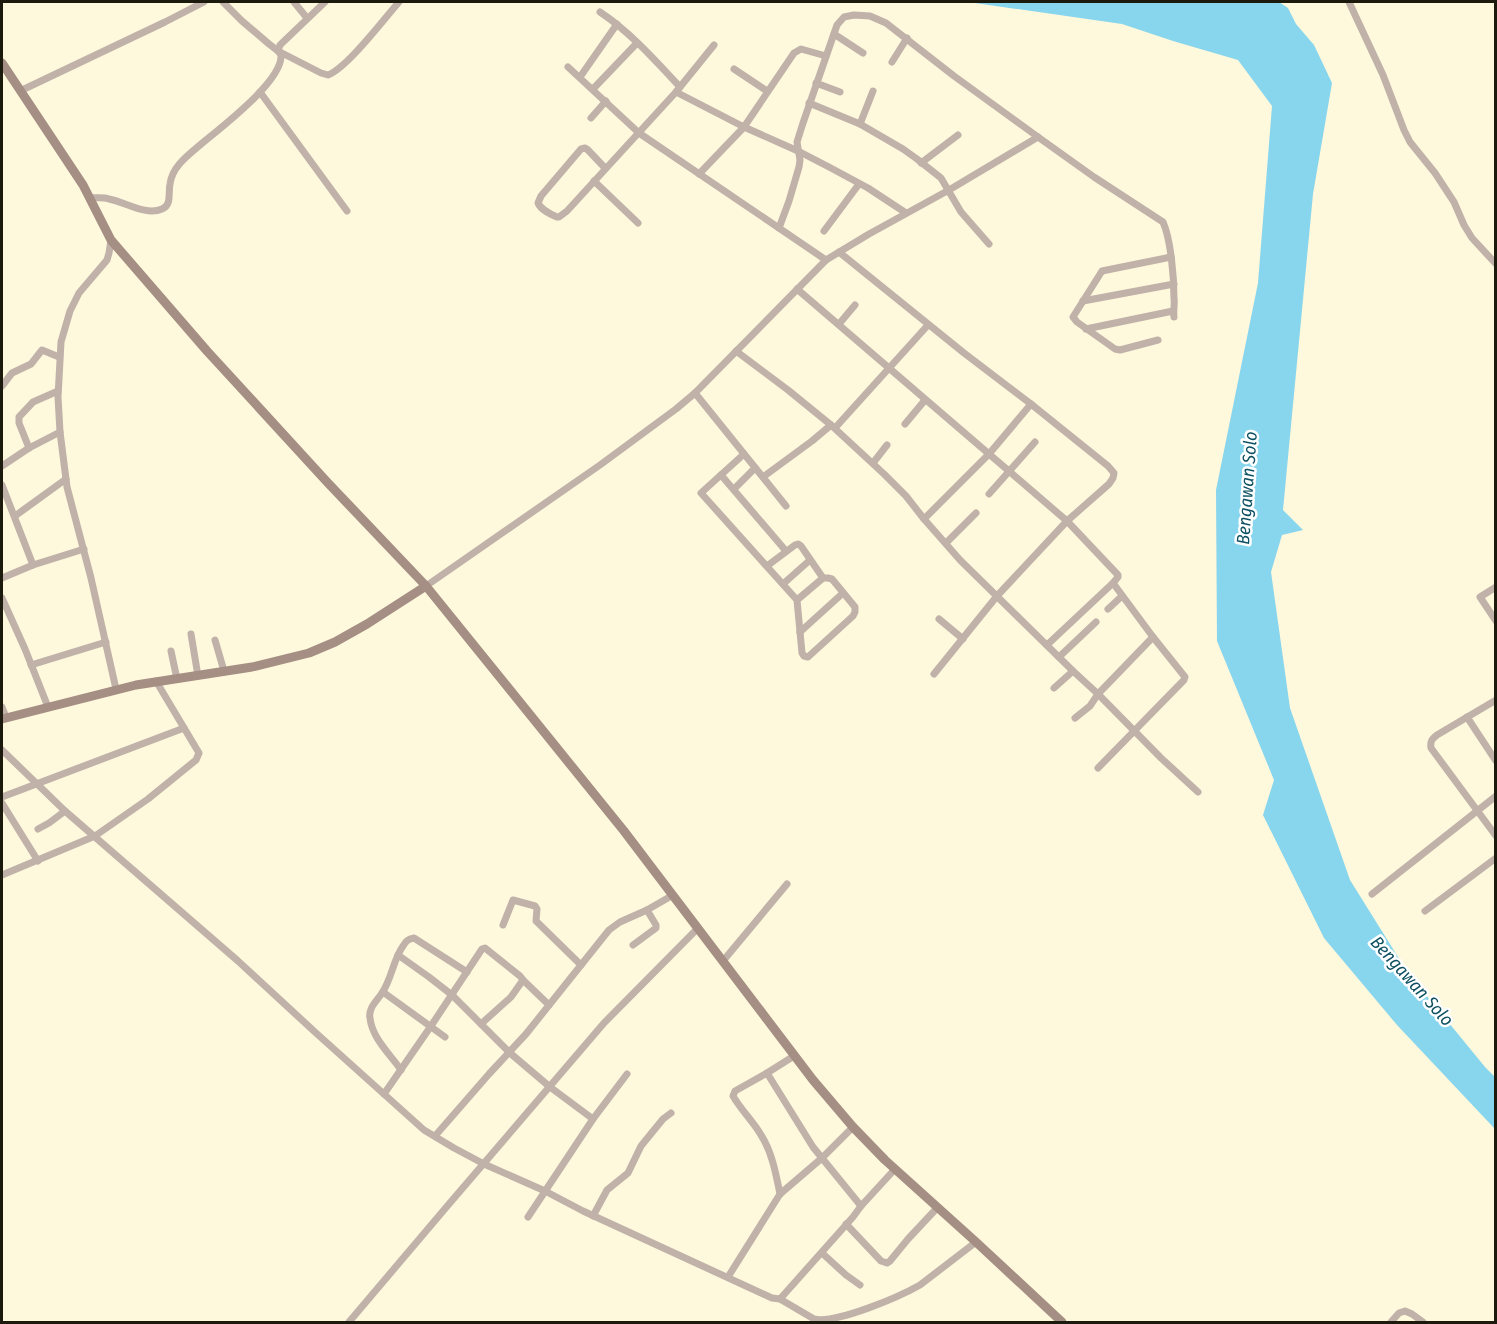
<svg xmlns="http://www.w3.org/2000/svg" width="1497" height="1324" font-family="'Fira Sans Condensed',sans-serif">
<style>
.water{fill:#88d5ee}
.lines{fill:none;stroke-linecap:round;stroke-linejoin:round}
.street{stroke:#c0b1a9;stroke-width:7}
.secondary{stroke:#a58e83;stroke-width:9}
.labels{text-anchor:middle;stroke-width:5;stroke-linejoin:round;paint-order:stroke}
.water-label{font-size:18px;font-style:italic;fill:#0d5061;stroke:#fff}
</style>
<rect width="100%" height="100%" fill="#fef8dc"/>
<!-- water -->
<path class="water" d="M968,2H1279L1288,8L1296,24L1314,45L1332,83L1313,194L1283,510L1303,530L1282,535L1271,572L1290,708L1350,880L1408,973L1485,1067L1495,1077V1129L1397,1025L1324,938L1263,815L1274,780L1217,641L1216,490L1258,283L1272,106L1238,60L1173,41L1122,24Z"/>
<g class="lines">
<!-- street -->
<g class="street">
<path d="M223,2L242,21L269,44L278,51L321,73L328,75C347,68 384,19 399,2"/>
<path d="M294,2L307,18"/>
<path d="M1349,2L1383,75L1404,130L1410,142L1435,173L1454,202L1464,225L1472,238L1496,264"/>
<path d="M600,12C630,32 655,60 680,87"/>
<path d="M834,34L863,53"/>
<path d="M892,62L907,38"/>
<path d="M568,67L639,133L826,260"/>
<path d="M734,69L767,91"/>
<path d="M580,77L617,24"/>
<path d="M816,83L840,92"/>
<path d="M593,89L637,43"/>
<path d="M20,91L165,22L204,2"/>
<path d="M260,92L347,211"/>
<path d="M676,92L744,127L798,151L829,167L868,188L906,213"/>
<path d="M809,103L860,124L903,149L917,159L941,178L961,212L989,244"/>
<path d="M591,118L606,101"/>
<path d="M860,124L873,91"/>
<path d="M921,163L958,135"/>
<path d="M605,168L588,150L585,148L581,149L541,196L538,203C541,210 550,214 557,217H559L567,211L676,92L714,45"/>
<path d="M699,174L744,127L794,53L801,49L826,56"/>
<path d="M594,181L638,223"/>
<path d="M90,198C97,198 103,197 109,199C125,202 146,216 162,209C172,205 168,193 170,184C172,167 187,156 200,145C219,129 283,81 281,55L278,51L280,45L325,2"/>
<path d="M779,228L789,201L799,167L800,160L797,142L803,123L837,25L844,17L854,15L870,16L886,23L954,76L1038,137L1094,177L1163,222C1171,240 1174,278 1174,298C1175,304 1173,310 1174,317"/>
<path d="M824,231L859,184"/>
<path d="M111,240L109,253L107,260L79,293L70,311L61,342L58,397L60,432L67,487L91,578L116,689"/>
<path d="M839,252L964,353L1031,404L1108,466L1114,473L1113,478L1109,484L1067,521L997,596L934,674"/>
<path d="M797,289L1067,521L1118,575V577L1113,583L1047,645"/>
<path d="M1083,301L1174,284"/>
<path d="M839,324L855,305"/>
<path d="M1086,329L1173,311"/>
<path d="M1158,340L1120,350L1115,349L1077,322L1073,317L1102,271L1171,257"/>
<path d="M736,351L788,390L831,425L884,474L906,496L924,519L960,560L1073,671L1098,694L1161,758L1198,792"/>
<path d="M2,386L12,373L31,364L42,350L59,357"/>
<path d="M695,393L786,506"/>
<path d="M905,424L925,400"/>
<path d="M835,428L928,325"/>
<path d="M29,448L19,423V417L33,402L58,391"/>
<path d="M744,454L701,493L797,600L802,653L804,656L808,657L853,616L855,612V607L832,579L828,578H823L797,600"/>
<path d="M873,463L887,445"/>
<path d="M2,466L29,448L60,432"/>
<path d="M721,475L786,551"/>
<path d="M763,477L812,441L831,425"/>
<path d="M2,485L33,565"/>
<path d="M734,489L755,468"/>
<path d="M989,494L1035,442"/>
<path d="M15,516L66,479"/>
<path d="M924,519L989,454L1031,404"/>
<path d="M946,543L976,513"/>
<path d="M767,566L795,545L798,544L801,546L823,578"/>
<path d="M2,578L33,565L84,549"/>
<path d="M783,584L810,560"/>
<path d="M426,586L600,465L676,409L695,393L826,260L869,234L949,190L1038,137"/>
<path d="M1496,587L1480,597L1496,621"/>
<path d="M2,598L25,649L48,707"/>
<path d="M1108,609L1122,596"/>
<path d="M939,619L963,639"/>
<path d="M800,632L843,593"/>
<path d="M191,634L198,676"/>
<path d="M215,640L224,671"/>
<path d="M171,651L177,679"/>
<path d="M1059,657L1096,622"/>
<path d="M31,665L106,642"/>
<path d="M1054,688L1073,671"/>
<path d="M1496,700L1437,735C1432,739 1430,741 1431,748L1496,836"/>
<path d="M2,707L6,717"/>
<path d="M1467,717L1496,761"/>
<path d="M1075,718L1090,706L1098,694L1153,637"/>
<path d="M2,750L65,811L238,961L316,1033L424,1130L454,1148L484,1164L545,1191L583,1211L772,1298L780,1299L853,1217L861,1206L895,1169"/>
<path d="M1098,768L1184,680L1185,677L1153,637L1113,583"/>
<path d="M2,797L184,728"/>
<path d="M2,803L38,861"/>
<path d="M38,829L49,823L65,811"/>
<path d="M2,875L95,836L148,799L196,760L199,753L156,681"/>
<path d="M1372,894L1496,796"/>
<path d="M1425,911L1496,858"/>
<path d="M503,925L513,900L535,906L537,909L536,921L581,965"/>
<path d="M633,945L656,928V925L647,910"/>
<path d="M398,955L429,977L452,995L510,1053L550,1087L593,1119"/>
<path d="M723,961L787,884"/>
<path d="M523,980L549,1005"/>
<path d="M383,992L445,1037"/>
<path d="M401,1070C390,1054 372,1038 370,1018C368,1008 377,1001 382,993C392,978 393,960 403,946C406,941 408,939 414,938L467,972"/>
<path d="M767,1073L813,1147L861,1206"/>
<path d="M384,1094L431,1026L482,949L485,948L520,976L523,980L511,997L481,1024"/>
<path d="M435,1136L489,1074L526,1034L609,930L620,922L647,910L673,895"/>
<path d="M780,1194C776,1174 772,1152 761,1135C753,1121 741,1110 733,1096L735,1091L767,1073L794,1056"/>
<path d="M593,1216L607,1190L628,1173L641,1146L663,1119L671,1113"/>
<path d="M528,1217L593,1119L627,1074"/>
<path d="M846,1224L881,1261L887,1263L890,1261L908,1239L937,1208"/>
<path d="M822,1253L846,1275L860,1285"/>
<path d="M728,1277L780,1194L822,1158L853,1127"/>
<path d="M780,1299L814,1319C836,1324 899,1297 920,1285L976,1242"/>
<path d="M349,1322L449,1204L604,1023L698,928"/>
<path d="M1391,1322L1399,1313L1405,1311L1412,1314L1423,1322"/>
</g>
<!-- secondary -->
<g class="secondary">
<path d="M2,63L83,185L111,240L207,351L328,483L426,586L624,831L813,1080L853,1127L885,1160L976,1242L1062,1322"/>
<path d="M2,719L136,685L252,667L309,653L335,642L367,624L426,586"/>
</g>
</g>
<g class="labels">
<!-- water labels -->
<g class="water-label">
<text transform="translate(1247 488) rotate(-86)" y="6">Bengawan Solo</text>
<text transform="translate(1412 981) rotate(48)" y="6">Bengawan Solo</text>
</g>
</g>
<!-- border -->
<rect width="1497" height="1324" fill="none" stroke="#1c190d" stroke-width="6"/>
</svg>
